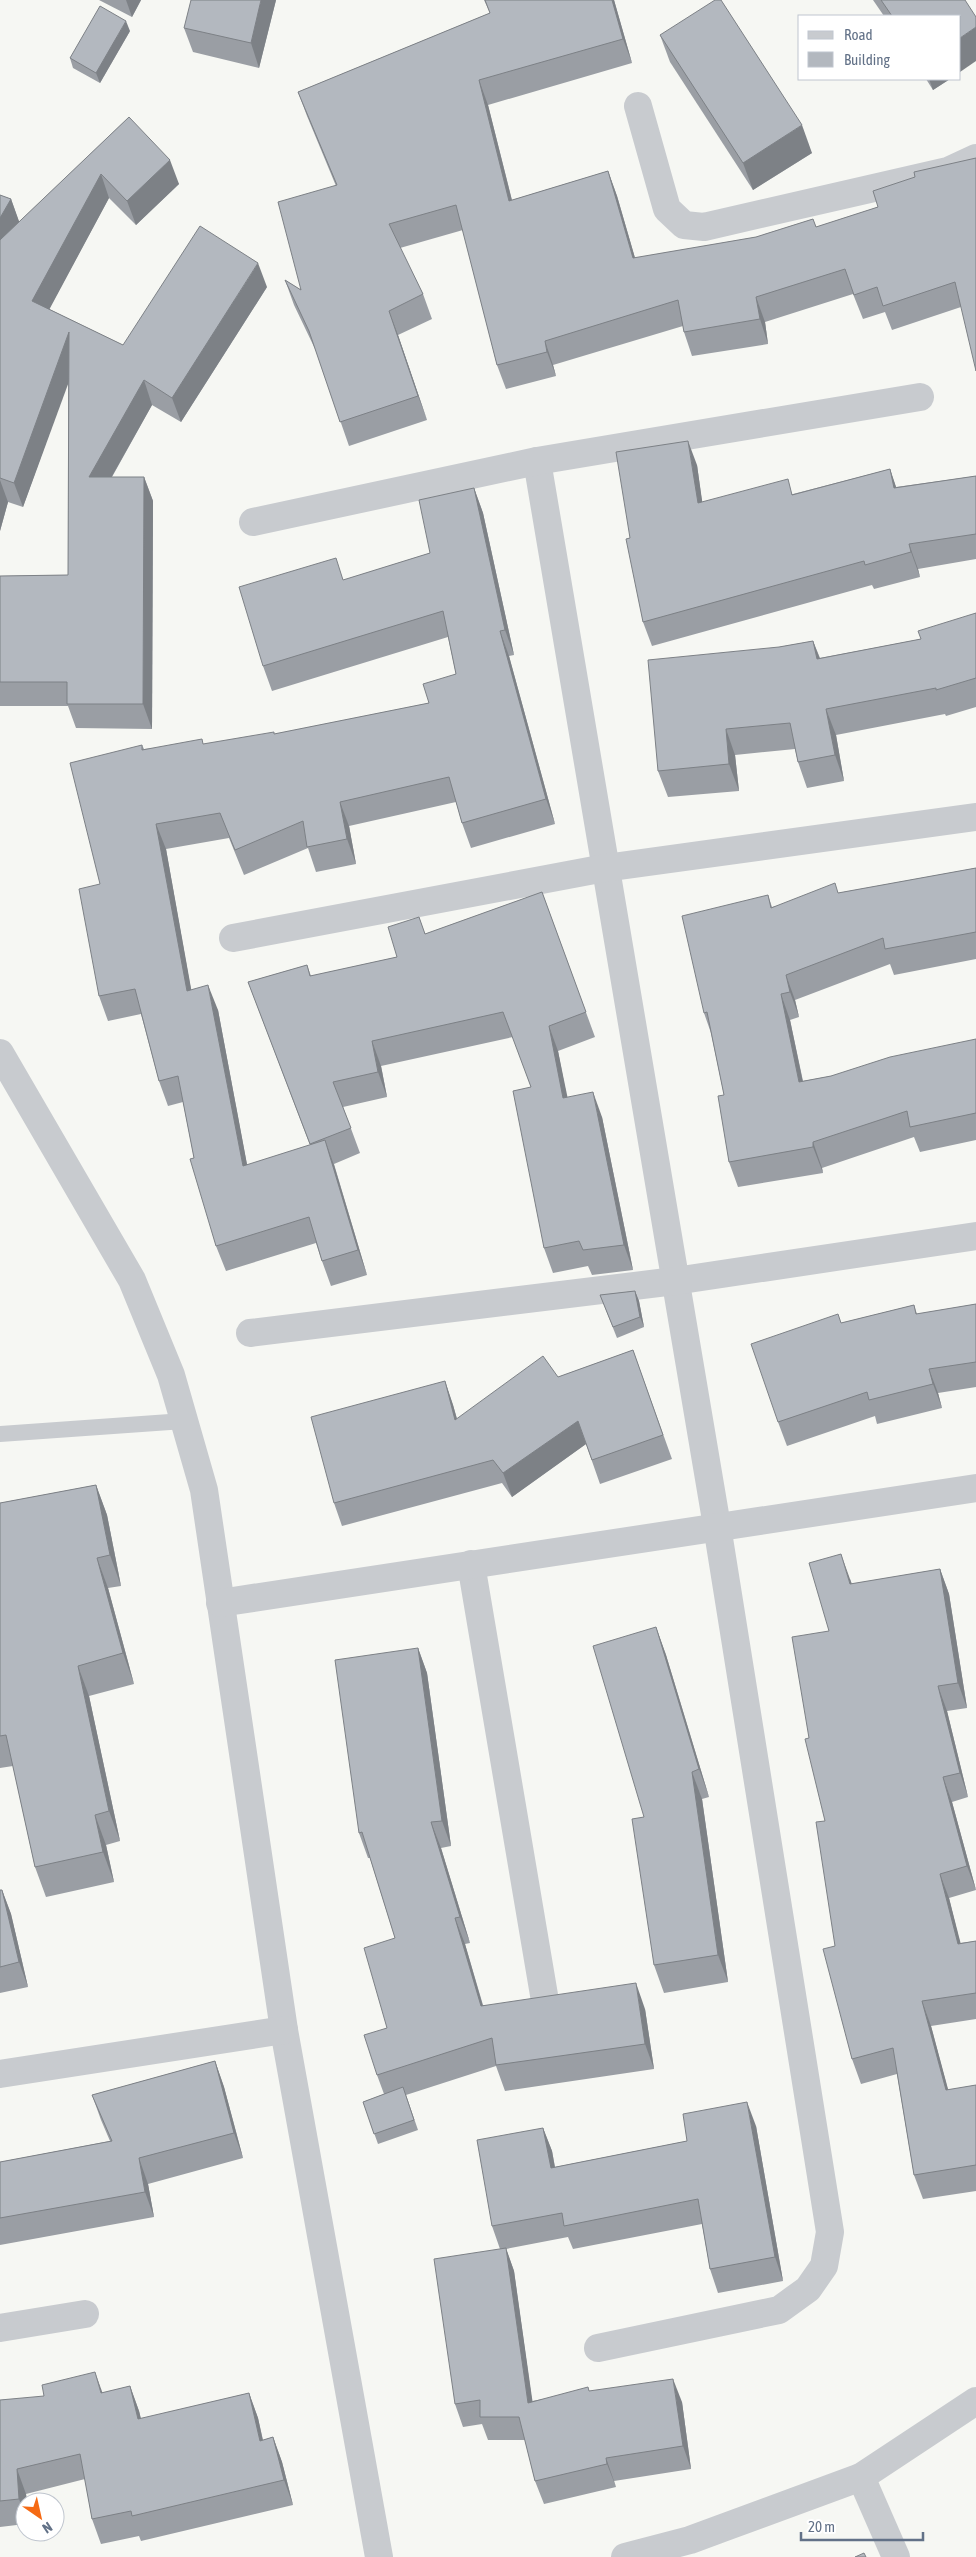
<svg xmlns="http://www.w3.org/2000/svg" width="976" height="2557" font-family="'Asap Condensed',sans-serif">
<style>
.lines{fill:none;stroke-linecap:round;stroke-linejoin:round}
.service{stroke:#c8cbcf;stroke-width:16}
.minor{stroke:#c8cbcf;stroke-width:28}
.wall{fill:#9a9ea4}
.shaded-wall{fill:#7d8186}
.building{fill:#b3b8bf;stroke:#7d8186}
</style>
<rect width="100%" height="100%" fill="#f6f7f3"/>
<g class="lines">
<!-- service -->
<path class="service" d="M0,1434L184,1421"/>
<!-- minor -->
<g class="minor">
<path d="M638,106L667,209L684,225L704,227L948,171L976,158"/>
<path d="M537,461L717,1526L830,2232L824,2266L808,2289L779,2310L598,2348"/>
<path d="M253,522L537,461L920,397"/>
<path d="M233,938L605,868L975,817"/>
<path d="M0,1053L132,1280L171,1375L204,1490L284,2030L379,2557"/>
<path d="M250,1333L675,1281L976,1236"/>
<path d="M471,1564L544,1995"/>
<path d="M220,1603L976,1488"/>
<path d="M0,2074L284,2030"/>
<path d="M0,2328L85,2314"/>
<path d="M861,2477L896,2557"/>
<path d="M625,2557L690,2540L861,2477L976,2401"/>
</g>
</g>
<!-- wall -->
<g class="wall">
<path d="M99,0H141L132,17Z"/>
<path d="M276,0L259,68L193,52L184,28Z"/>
<path d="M484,0H614L632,63L488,105L512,200L608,171L617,196L635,258L756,237L813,219L816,227L878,207L976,158L961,307L892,330L885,312L863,319L853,294L765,322L768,344L692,356L684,332L683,326L553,365L556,376L506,389L497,365L463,230L400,248L423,294L432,319L398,335L427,420L349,446L316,351L294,305L285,280L301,290L336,186L307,116L298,92L490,13Z"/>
<path d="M873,0H965L960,16H884Z"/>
<path d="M130,31L100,83L73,68L70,58Z"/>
<path d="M660,35L812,153L753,190L670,62Z"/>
<path d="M926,79H950L933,90Z"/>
<path d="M129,117L179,184L136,225L109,198L49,309L123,345L267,287L181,422L152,405L112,477H144L153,501L152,729L76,728L68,706H0V576L68,575V381L23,507L8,502L0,531V195L11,199L19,222Z"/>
<path d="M697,465L702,502L793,494L890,469L896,487L976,476V559L918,569L920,577L874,589L872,585L652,646L643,622L630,538Z"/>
<path d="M474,488L483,513L514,655L509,656L555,824L471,848L462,823L456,802L349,826L356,864L316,872L308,848L244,875L229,838L166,849L191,990L218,1010L247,1165L310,1145L248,982L307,965L311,976L397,957L419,917L425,934L542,892L595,1037L558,1051L567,1098L602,1117L633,1270L592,1275L588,1266L553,1273L544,1248L531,1087L513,1037L381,1066L387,1097L343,1107L360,1153L334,1164L367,1275L331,1286L322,1261L316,1243L226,1271L216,1246L194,1158L183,1102L168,1106L159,1081L141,1014L108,1021L99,996L100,884L142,745L144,749L204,744L275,734L429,703L456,674L448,637L272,691L263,666L344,580L430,553Z"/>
<path d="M976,613V707L946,716L945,714L836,735L844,781L807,788L798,762L795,749L735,755L739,791L668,797L658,771L779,647L813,641L820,658L921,639Z"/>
<path d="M976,868V959L894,975L890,964L795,1000L799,1017L790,1020L803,1081L831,1076L976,1039V1140L920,1152L914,1137L822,1168L823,1173L738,1187L729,1162L724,1095L711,1033L704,1013L768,895L772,907L838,893Z"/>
<path d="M635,1291L639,1301L644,1327L617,1338L600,1295Z"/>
<path d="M976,1304V1387L938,1393L942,1408L877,1424L875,1416L787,1446L778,1422L841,1323L914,1305L917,1314Z"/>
<path d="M633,1350L672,1459L600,1484L586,1444L512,1497L502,1483L342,1526L334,1503L445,1381L453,1405L457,1419L558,1377Z"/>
<path d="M96,1485L107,1515L121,1586L108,1588L134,1684L89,1696L120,1841L106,1845L114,1882L46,1897L35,1867L13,1766L0,1768V1503Z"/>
<path d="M940,1569L949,1594L967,1708L947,1711L968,1797L952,1802L976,1890L949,1898L960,1943L976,1941V2019L931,2026L948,2090L976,2085V2191L923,2199L914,2175L897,2074L861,2084L852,2059L835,1946L825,1821L829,1631L850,1579L852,1584Z"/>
<path d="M656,1627L666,1655L709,1797L702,1799L728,1982L664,1993L654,1965L644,1817Z"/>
<path d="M418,1648L427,1673L451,1846L441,1848L470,1943L465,1944L483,2005L645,2009L654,2069L505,2091L496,2066L406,2095L418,2130L378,2144L363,2102L384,2094L377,2075L387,2028L395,1938L370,1858H368L359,1833Z"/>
<path d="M0,1890H2L11,1914L28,1987L0,1993Z"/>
<path d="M215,2061L224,2087L243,2158L148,2184L154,2217L0,2245V2162L110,2141L101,2120L92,2095Z"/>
<path d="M756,2126L783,2281L718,2293L710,2269L702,2224L573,2249L568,2237L506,2249L514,2271L532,2401L589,2391L682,2402L691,2469L614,2481L616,2487L544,2504L535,2481L525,2440H488L482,2424L463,2427L455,2404L500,2249L492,2226L543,2128L552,2151L555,2167L687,2141Z"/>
<path d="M130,2386L139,2411L141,2419L249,2393L258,2418L263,2440L273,2437L282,2462L293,2505L141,2541L139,2536L101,2544L92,2519L85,2479L26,2494L27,2502H25V2524L0,2527V2400L103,2393Z"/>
</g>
<!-- shaded-wall -->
<g class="shaded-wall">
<path d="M126,0H141L132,17Z"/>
<path d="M261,0H276L259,68L251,43Z"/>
<path d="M612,0H614L632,63L623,39Z"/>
<path d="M126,21L130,31L100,83L96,73Z"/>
<path d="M976,27V61L960,72V38Z"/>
<path d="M929,79H950L933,90Z"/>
<path d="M479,80L488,105L518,225L509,201Z"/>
<path d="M802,125L812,153L753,190L743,163Z"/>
<path d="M170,160L179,184L136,225L127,201Z"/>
<path d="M608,171L617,196L642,282L633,258Z"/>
<path d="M101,174L109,198L41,325L32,301Z"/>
<path d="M11,199L20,224L0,258V218Z"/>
<path d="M258,263L267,287L181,422L172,398Z"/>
<path d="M756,297L765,322L768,344L760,319Z"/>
<path d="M389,311L398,335L427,420L418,396Z"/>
<path d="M69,332L78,357L23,507L14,483Z"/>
<path d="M545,341L553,365L556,376L547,352Z"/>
<path d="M144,380L152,405L98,501L89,477Z"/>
<path d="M688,441L697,465L706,528L698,503Z"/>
<path d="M890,469L898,493L894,488Z"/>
<path d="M144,477L153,501L152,729L143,704Z"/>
<path d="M0,480L8,502L0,531Z"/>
<path d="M474,488L483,513L514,655L505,630Z"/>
<path d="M909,544L918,569L920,577L911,552Z"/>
<path d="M500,631L509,656L555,824L546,799Z"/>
<path d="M813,641L823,667L817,659Z"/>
<path d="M826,709L836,735L844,781L835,755Z"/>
<path d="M726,729L735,755L739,791L729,764Z"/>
<path d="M340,802L349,826L356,864L347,839Z"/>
<path d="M156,824L166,849L196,1016L187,991Z"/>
<path d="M786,975L795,1000L799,1017L790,992Z"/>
<path d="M208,985L218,1010L252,1191L243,1166Z"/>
<path d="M781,994L790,1020L808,1107L799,1082Z"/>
<path d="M549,1026L558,1051L573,1124L563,1098Z"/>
<path d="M372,1041L381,1066L387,1097L378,1072Z"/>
<path d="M593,1092L602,1117L633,1270L624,1245Z"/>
<path d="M325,1140L334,1165L367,1275L358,1250Z"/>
<path d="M813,1142L822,1168L823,1173L813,1147Z"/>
<path d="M635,1291L639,1301L644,1327L640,1317Z"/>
<path d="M929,1369L938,1393L942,1408L933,1384Z"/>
<path d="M445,1381L453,1405L464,1444L455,1420Z"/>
<path d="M578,1421L586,1444L512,1497L503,1473Z"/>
<path d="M96,1485L107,1515L121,1586L110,1555Z"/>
<path d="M841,1554L850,1579L859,1608L850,1584Z"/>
<path d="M97,1558L108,1588L134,1684L123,1653Z"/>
<path d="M940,1569L949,1594L967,1708L958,1683Z"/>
<path d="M656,1627L666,1655L709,1797L699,1769Z"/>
<path d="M418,1648L427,1673L451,1846L442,1821Z"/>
<path d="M78,1666L89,1696L120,1841L109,1811Z"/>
<path d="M938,1686L947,1711L968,1797L960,1773Z"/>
<path d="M692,1772L702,1799L728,1982L718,1955Z"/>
<path d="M943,1777L952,1802L976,1890L967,1866Z"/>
<path d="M95,1815L106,1845L114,1882L103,1852Z"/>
<path d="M431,1822L441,1848L470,1943L460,1917Z"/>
<path d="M940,1874L949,1898L967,1968L958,1944Z"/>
<path d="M2,1890L11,1914L28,1987L19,1962Z"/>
<path d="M455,1918L465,1944L490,2031L481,2006Z"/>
<path d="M636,1983L645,2009L654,2069L645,2044Z"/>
<path d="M922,2001L931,2026L955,2115L946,2090Z"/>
<path d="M215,2061L224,2087L243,2158L234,2133Z"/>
<path d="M747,2102L756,2126L783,2281L775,2257Z"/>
<path d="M543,2128L552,2151L559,2191L551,2168Z"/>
<path d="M139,2158L148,2184L154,2217L145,2192Z"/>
<path d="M506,2248L514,2271L536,2426L528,2403Z"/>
<path d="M95,2372L104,2397L101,2393Z"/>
<path d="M673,2379L682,2402L691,2469L683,2446Z"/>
<path d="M130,2386L139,2411L147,2444L138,2419Z"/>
<path d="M249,2393L258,2418L268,2465L260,2441Z"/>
<path d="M273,2437L282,2462L293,2505L284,2480Z"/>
<path d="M606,2458L614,2481L616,2487L607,2464Z"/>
<path d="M17,2469L26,2494L27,2502H25V2515L19,2499Z"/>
</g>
<!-- building -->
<g class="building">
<path d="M191,0H261L251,43L184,28Z"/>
<path d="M485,0H612L623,39L479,80L509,201L608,171L633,258L756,237L813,219L816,227L878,207L873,191L915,177L914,172L976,158V371L955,282L883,306L877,287L854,295L845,269L756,297L760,319L684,332L678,300L545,341L547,352L497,365L456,205L389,224L423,294L389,311L418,396L340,422L309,331L285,280L301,290L278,202L337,185L298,92L490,13Z"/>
<path d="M715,0H721L802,125L743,163L660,35Z"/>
<path d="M881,0H965L976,17V27L960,38V16H892Z"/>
<path d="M100,6L126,21L96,73L70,58Z"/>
<path d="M129,117L170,160L127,201L101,174L32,301L123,345L200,226L258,263L172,398L144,380L89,477H144L143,704H67V682H0V576L68,575L69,332L14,483L0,478V240Z"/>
<path d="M0,195L11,199L0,218Z"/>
<path d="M688,441L698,503L788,479L792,495L890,469L894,488L976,476V534L909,544L911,552L865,565L864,561L643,622L626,539L630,538L616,452Z"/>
<path d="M474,488L505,630L500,631L546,799L462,823L449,777L340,802L347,839L307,847L303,821L235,850L220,813L156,824L187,991L208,985L243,1166L325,1140L358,1250L322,1261L309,1217L216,1246L190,1159L194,1158L178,1076L159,1081L135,989L99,996L79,889L100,884L70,763L142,745V750L202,739L203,744L274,732V734L429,703L423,684L456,674L443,611L263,666L239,587L336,558L343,580L430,553L419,500Z"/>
<path d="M976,613V678L936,690V688L826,709L835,755L798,762L790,723L726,729L729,764L658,771L648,660L779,647L813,641L817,659L921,639L918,631Z"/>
<path d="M976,868V932L885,949L883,938L786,975L790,992L781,994L799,1082L831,1076L890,1057L976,1039V1113L910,1127L907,1111L813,1142V1147L729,1162L718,1096L724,1095L707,1012L704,1013L682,916L768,895L771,908L835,883L838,893Z"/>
<path d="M542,892L586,1012L549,1026L563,1098L593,1092L624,1245L583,1250L579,1241L544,1248L513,1091L531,1087L503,1012L372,1041L378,1072L333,1082L351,1128L310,1144L248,982L307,965L310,976L397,957L388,927L419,917L425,934Z"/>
<path d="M635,1291L640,1317L613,1327L600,1295Z"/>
<path d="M976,1304V1362L929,1369L933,1384L869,1400L867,1392L778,1422L751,1344L838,1314L841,1323L914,1305L916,1314Z"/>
<path d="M633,1350L663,1435L592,1460L578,1421L503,1473L493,1460L334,1503L311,1417L445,1381L455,1420L543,1356L558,1377Z"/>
<path d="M96,1485L110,1555L97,1558L123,1653L78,1666L109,1811L95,1815L103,1852L35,1867L6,1735L0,1736V1503Z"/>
<path d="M841,1554L850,1584L940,1569L958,1683L938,1686L960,1773L943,1777L967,1866L940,1874L958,1944L976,1941V1993L922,2001L946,2090L976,2085V2165L914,2175L893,2048L852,2059L823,1949L835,1946L816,1822L825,1821L805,1739L809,1738L792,1637L829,1631L809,1563Z"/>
<path d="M656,1627L699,1769L692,1772L718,1955L654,1965L632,1819L644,1817L593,1646Z"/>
<path d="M418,1648L442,1821L431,1822L460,1917L455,1918L481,2006L636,1983L645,2044L496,2065L492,2038L377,2075L364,2035L387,2028L364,1948L395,1938L362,1832L359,1833L335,1660Z"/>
<path d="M0,1890H2L19,1962L0,1967Z"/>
<path d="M215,2061L234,2133L139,2158L145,2192L0,2218V2162L112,2141L92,2095Z"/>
<path d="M403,2087L414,2120L374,2134L363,2102Z"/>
<path d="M747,2102L775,2257L710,2269L698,2199L564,2226L562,2213L492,2226L477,2140L543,2128L551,2168L687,2141L683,2114Z"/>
<path d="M506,2248L528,2403L588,2387L589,2391L673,2379L683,2446L606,2458L607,2464L535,2481L519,2417H480V2400L455,2404L434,2259Z"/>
<path d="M95,2372L101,2393L130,2386L138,2419L249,2393L260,2441L273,2437L284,2480L132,2516L131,2511L92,2519L80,2454L17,2469L19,2499L0,2501V2400L44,2396L42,2385Z"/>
<path d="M864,2553L866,2557H855Z"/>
</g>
<!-- legend -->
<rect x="798" y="15" width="162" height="65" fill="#ffffff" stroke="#c0c6cf"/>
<rect x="808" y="31" width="25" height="8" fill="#c8cbcf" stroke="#c0c6cf"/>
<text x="844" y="40" font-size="15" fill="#627187">Road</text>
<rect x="808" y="52" width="25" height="15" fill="#b3b8bf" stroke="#c0c6cf"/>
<text x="844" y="65" font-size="15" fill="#627187">Building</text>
<!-- north arrow -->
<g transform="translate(40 2517) rotate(146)"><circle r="24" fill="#ffffff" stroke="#c0c6cf"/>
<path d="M0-4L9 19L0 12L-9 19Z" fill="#f56a14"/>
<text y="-8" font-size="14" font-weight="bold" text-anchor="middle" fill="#627187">N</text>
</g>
<!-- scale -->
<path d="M801 2532v8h122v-8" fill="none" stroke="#627187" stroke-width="2.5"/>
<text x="808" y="2532" font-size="15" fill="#627187" stroke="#ffffff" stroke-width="4" paint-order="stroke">20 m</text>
</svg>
